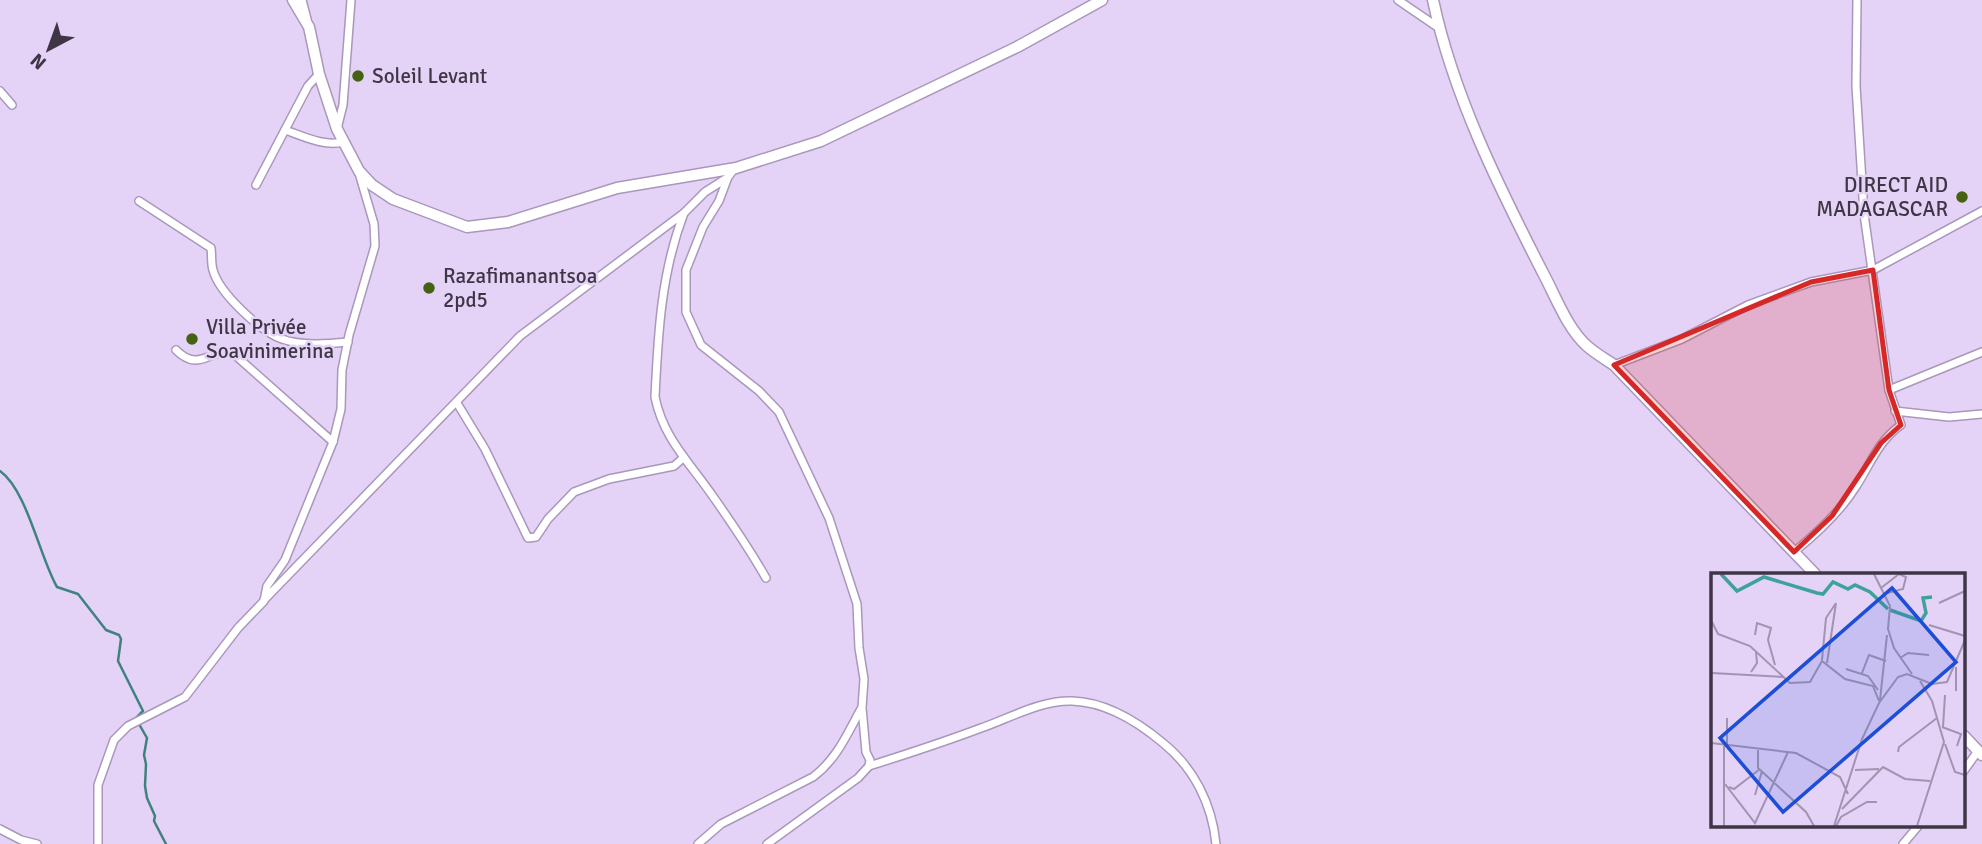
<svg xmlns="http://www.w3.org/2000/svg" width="1982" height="844" font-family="Signika,sans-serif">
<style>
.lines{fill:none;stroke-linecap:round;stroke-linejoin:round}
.stream{stroke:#3f8280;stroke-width:2.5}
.street-casing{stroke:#a998bb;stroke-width:10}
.secondary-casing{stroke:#a998bb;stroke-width:13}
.street{stroke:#fff;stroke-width:7}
.secondary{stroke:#fff;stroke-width:10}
.marked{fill:#d62828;fill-opacity:0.2;stroke:#d62828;stroke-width:5;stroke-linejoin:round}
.poi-dot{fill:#456112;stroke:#e5d2f7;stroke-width:2.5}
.labels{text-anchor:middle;stroke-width:5;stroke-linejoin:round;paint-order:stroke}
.poi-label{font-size:21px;fill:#3e3645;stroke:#e5d2f7;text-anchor:start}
.inset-river{fill:none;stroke:#3fa29a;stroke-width:3.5}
.inset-road{fill:none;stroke:#a294b0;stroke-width:2}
.view{fill:#1d4ed8;fill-opacity:0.15;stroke:#1d4ed8;stroke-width:3.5}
.inset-edge{fill:none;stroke:#3e3645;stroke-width:3.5}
</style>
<rect width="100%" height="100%" fill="#e5d2f7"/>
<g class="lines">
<!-- stream -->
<g class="stream">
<path d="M0,471C27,490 40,558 57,587L78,594L106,630L119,635L121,639L118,661L143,711L137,717"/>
<path d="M139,724L147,738L144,755L146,764L145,786L147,798L155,816L154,821L166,844"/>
</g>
<!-- street casing -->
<g class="street-casing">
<g id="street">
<path d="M302,0L307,19"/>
<path d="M1398,0L1439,28"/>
<path d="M0,91L12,105"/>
<path d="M337,129L343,105L351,0"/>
<path d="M285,130C303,136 324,147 343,142"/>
<path d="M735,168L728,177L719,201L703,227L686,270V312L701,345L759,391L779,412L829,518L857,604L859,648L864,679L862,708L866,752L870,760L869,766C907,754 944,742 981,728C1010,718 1041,700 1072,701C1106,702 1138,722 1163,743C1194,768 1212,804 1216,844"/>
<path d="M256,185L308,86L319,74"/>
<path d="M139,201L211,248C212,255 211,264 213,270C219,293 260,331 282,339C301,346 327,344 348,342"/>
<path d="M684,213C661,273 658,334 655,397C663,438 690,463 712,495C731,522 750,550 766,578"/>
<path d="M176,350C201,375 211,344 235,355L333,442"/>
<path d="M1614,365L1682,339L1748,305L1811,282L1873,270L1982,211"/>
<path d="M1889,390L1982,352"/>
<path d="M457,403L485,449L528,538L536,537L548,519L574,492L609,479L674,466L683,458"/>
<path d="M1895,411L1949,417L1982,414"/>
<path d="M1794,552C1816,534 1840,512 1855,488C1870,465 1878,441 1901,425L1889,390L1864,214L1856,86L1857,0"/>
<path d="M264,600L520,336L684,213L705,192L727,178"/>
<path d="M1963,772L1978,751"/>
<path d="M0,829L21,840L37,844"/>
<path d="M98,844V785L114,740L128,726L185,697L238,628L264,601L267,586L285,560L333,442L341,409L342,370L349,335L375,246L374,224L359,173"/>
<path d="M698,844L721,824L813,777C837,759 847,734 861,709"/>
<path d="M767,844L858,778L869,766"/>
<path d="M1903,844L1919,825"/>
</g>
</g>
<!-- secondary casing -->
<g class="secondary-casing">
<g id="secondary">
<path d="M293,0L309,27L319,74L337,129L359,171L372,185L393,199L467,227L508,222L617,188L736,168L821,141L1017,47L1102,0"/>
<path d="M1433,0C1453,95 1499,187 1543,273C1556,297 1567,328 1587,346C1595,353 1605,359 1614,365L1815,574"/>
<path d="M1963,735L1982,755"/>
</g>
</g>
<!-- street -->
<use href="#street" class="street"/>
<!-- secondary -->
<use href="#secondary" class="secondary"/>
</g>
<!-- marked area -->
<path class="marked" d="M1873,270L1889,390L1901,425L1881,443L1832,516L1794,552L1614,365L1811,282Z"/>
<!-- markers -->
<g class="poi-dot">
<circle cx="358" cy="76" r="7"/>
<circle cx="1962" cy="197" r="7"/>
<circle cx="429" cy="288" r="7"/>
<circle cx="192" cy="339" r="7"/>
</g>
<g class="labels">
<!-- poi labels -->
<g class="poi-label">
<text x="372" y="83">Soleil Levant</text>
<text x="1948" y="192" text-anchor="end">DIRECT AID<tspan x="1948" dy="24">MADAGASCAR</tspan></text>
<text x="443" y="283">Razafimanantsoa<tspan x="443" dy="24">2pd5</tspan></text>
<text x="206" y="334">Villa Privée<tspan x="206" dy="24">Soavinimerina</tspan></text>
</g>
</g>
<!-- overview -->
<g transform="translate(1711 573)">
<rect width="254" height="254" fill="#e5d2f7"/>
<path class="inset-river" d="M10,1L26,18L53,4L106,20L112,21L122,9L137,16L144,12L159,19L177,36M179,37L210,48L215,40L212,25L221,24"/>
<path class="inset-road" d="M163,1L179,33L177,56L183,75L201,101M170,15L188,1M172,21L192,16L195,4L188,1M228,30L254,18M0,47L7,61L39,73L79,110L99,109L111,88L134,106L162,113L168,128M218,52L254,63M44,62L46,50L60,55L57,67L64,92M189,85L197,80L218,82M111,87L115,45L125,30M116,90L125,30M135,96L157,103L167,117M40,99L46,90L45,79M1,100L72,104M151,100L158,82L175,88M245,118V94M169,127L176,62M231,154L250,161L246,173M232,154L234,122M0,170L85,180L129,204L137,221M234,171L244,199L254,202M13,173V253M16,173V145M47,177V195L95,239L103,253M187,179L188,174L226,145M144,197L168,196M14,211L44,250L77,179M18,214L23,216L49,196M44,222L51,198M131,236L172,194L194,206L219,208M123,253L151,166L168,130L187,104L196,101L221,111L236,109L254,67M125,253L130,244L156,229H166M206,253L233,169L221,128L209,108"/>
<path class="view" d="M181,15L245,89L72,239L9,165Z"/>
<rect width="254" height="254" class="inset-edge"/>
</g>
<!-- north arrow -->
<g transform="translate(49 49) rotate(221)" stroke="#e5d2f7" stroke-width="5" paint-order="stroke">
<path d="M0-5L12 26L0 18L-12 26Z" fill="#3e3645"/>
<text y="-10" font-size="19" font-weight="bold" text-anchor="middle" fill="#3e3645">N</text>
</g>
</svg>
